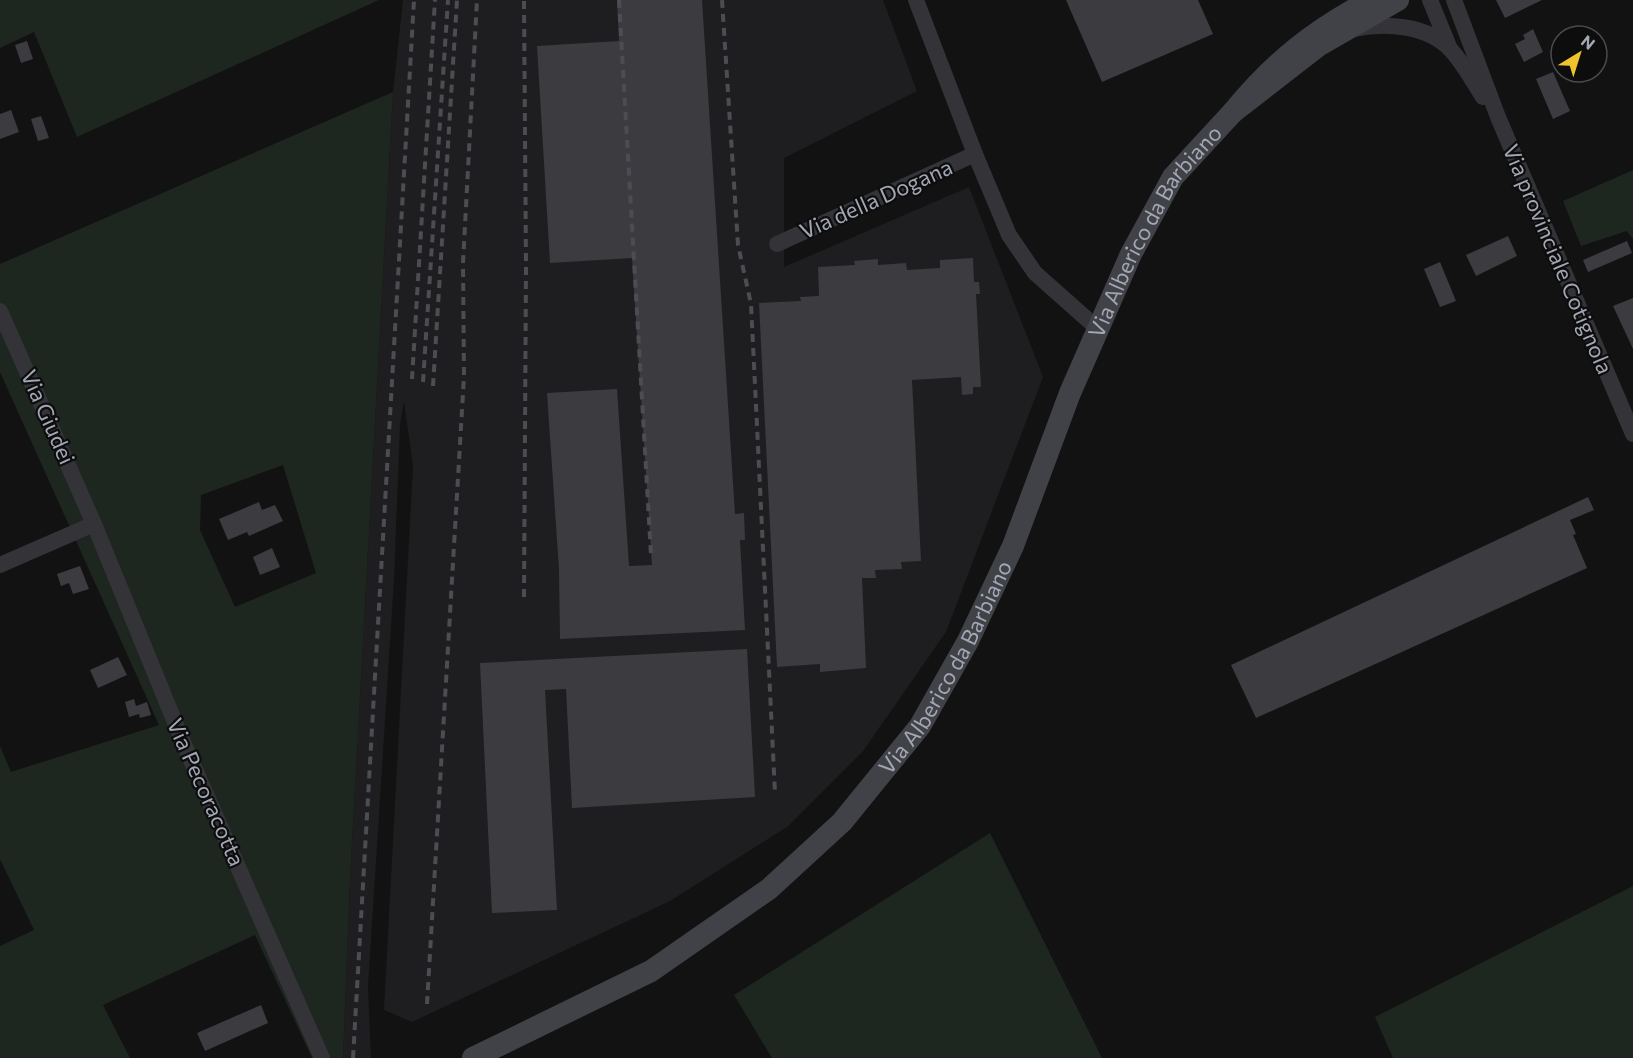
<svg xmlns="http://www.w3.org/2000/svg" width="1633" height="1058" font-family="Commissioner,sans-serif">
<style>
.built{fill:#1e1e20}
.green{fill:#1e2620;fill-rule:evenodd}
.building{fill:#3c3c40}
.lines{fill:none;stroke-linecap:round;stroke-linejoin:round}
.minor{stroke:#333338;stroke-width:16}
.secondary{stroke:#414248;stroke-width:22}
.rail{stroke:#4c4d53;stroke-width:4;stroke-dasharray:8 6;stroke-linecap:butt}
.labels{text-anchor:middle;stroke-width:4.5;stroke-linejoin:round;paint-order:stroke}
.street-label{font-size:22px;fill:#a3a7b4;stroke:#0d0d0e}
</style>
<rect width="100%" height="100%" fill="#121213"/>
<!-- built -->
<path class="built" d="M403,0H883L917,91L784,158V267L969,187L1043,377L946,632L863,751L787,827L670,901L412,1022L384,1010L413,466L404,401L400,425L394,579L368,986L371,1058H343L350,880L393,92Z"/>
<!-- green -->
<g class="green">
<path d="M0,0H379L77,137L34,32L0,48Z"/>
<path d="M393,92L350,880L343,1058H312L255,935L103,1005L130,1058H0V946L34,930L0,859V746L11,772L159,725L0,372V264ZM283,465L316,573L235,607L200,530L201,495Z"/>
<path d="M1633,170V239L1627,231L1581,246L1563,201Z"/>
<path d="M990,833L1102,1058H772L734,995Z"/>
<path d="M1633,886V1058H1393L1375,1017Z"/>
</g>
<!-- building -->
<g class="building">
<path d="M617,0H702L735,514L744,513L745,540H740L745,630L560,639L559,569L547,393L617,389L629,566L652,565L632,258L550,263L537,46L619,41Z"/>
<path d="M1066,0H1198L1213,34L1102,82Z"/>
<path d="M1496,0H1542L1505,18Z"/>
<path d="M1533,29L1543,52L1524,62L1515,44L1525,39L1523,35Z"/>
<path d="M27,41L33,59L21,63L15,45Z"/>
<path d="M1553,72L1570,111L1553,119L1536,79Z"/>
<path d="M11,110L19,132L0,139V114Z"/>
<path d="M41,116L49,138L38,141L31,119Z"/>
<path d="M1508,236L1517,256L1476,276L1466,255Z"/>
<path d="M1627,241L1632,253L1588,272L1583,260Z"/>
<path d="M973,258L974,282H979L980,294H976L981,387H973V394L962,395L961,377L912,380L921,561L901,562L902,569L875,570L876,578H862L866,668L820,672V664L777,667L759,303L801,301L800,297L819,296L818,267L855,265L854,261L878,259V265L906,263L907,270L940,268V260Z"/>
<path d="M1440,262L1456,301L1440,307L1424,269Z"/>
<path d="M1633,298V349L1613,306Z"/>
<path d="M1588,497L1594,510L1570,520L1576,534L1573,535L1587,568L1256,718L1231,665Z"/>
<path d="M259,502L262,510L275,505L283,521L249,536L247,532L228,540L219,519Z"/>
<path d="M272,548L280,567L260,575L253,557Z"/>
<path d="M80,566L89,589L73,594L69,583L61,586L57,574Z"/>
<path d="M747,649L755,797L572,808L566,689L545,690L557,910L492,913L480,663Z"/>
<path d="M118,657L127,675L98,688L90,670Z"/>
<path d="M134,699L136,706L147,702L151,715L140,718L139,714L129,717L125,702Z"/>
<path d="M261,1005L268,1023L205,1051L197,1033Z"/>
</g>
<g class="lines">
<!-- minor -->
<g class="minor">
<path d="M916,0L975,154L1009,235L1035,273L1097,328"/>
<path d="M1430,0L1450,49"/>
<path d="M1454,0L1498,117L1633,434"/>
<path d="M1354,29C1385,22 1428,25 1451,50C1464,64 1473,82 1483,97"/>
<path d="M777,244L975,154"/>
<path d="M0,311L94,524L183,742L322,1058"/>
<path d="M0,565L94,524"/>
</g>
<!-- secondary -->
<g class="secondary">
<path d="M1371,0C1313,31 1275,61 1233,112L1318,46L1398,0"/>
<path id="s1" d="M473,1058L651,971L769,889L842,822L920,726L968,641L1013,546L1070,393L1131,254L1173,177L1233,112"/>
</g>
<!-- rail -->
<g class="rail">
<path d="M619,0L651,555"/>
<path d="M722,0L738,245L751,304L775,793"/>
<path d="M412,379L435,0"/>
<path d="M423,382L448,0"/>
<path d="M433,386L457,0"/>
<path d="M524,597L526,267L524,0"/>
<path d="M427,1004L464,376L463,263L477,0"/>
<path d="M353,1058L414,0"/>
</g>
</g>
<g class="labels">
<!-- street labels -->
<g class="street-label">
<text transform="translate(876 199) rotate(-24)" y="8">Via della Dogana</text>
<text dy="8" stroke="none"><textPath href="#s1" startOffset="1114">Via Alberico da Barbiano</textPath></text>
<text transform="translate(1558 259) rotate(67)" y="8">Via provinciale Cotignola</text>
<text transform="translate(48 417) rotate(66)" y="8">Via Giudei</text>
<text dy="8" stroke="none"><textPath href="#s1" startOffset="628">Via Alberico da Barbiano</textPath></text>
<text transform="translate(206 792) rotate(66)" y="8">Via Pecoracotta</text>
</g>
</g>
<!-- north arrow -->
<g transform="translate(1579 54) rotate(38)"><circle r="28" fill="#0d0d0e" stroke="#494b50" stroke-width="1.5"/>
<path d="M0-4.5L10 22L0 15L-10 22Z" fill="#f0c32e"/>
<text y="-9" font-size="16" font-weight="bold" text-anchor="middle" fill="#a3a7b4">N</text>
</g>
</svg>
